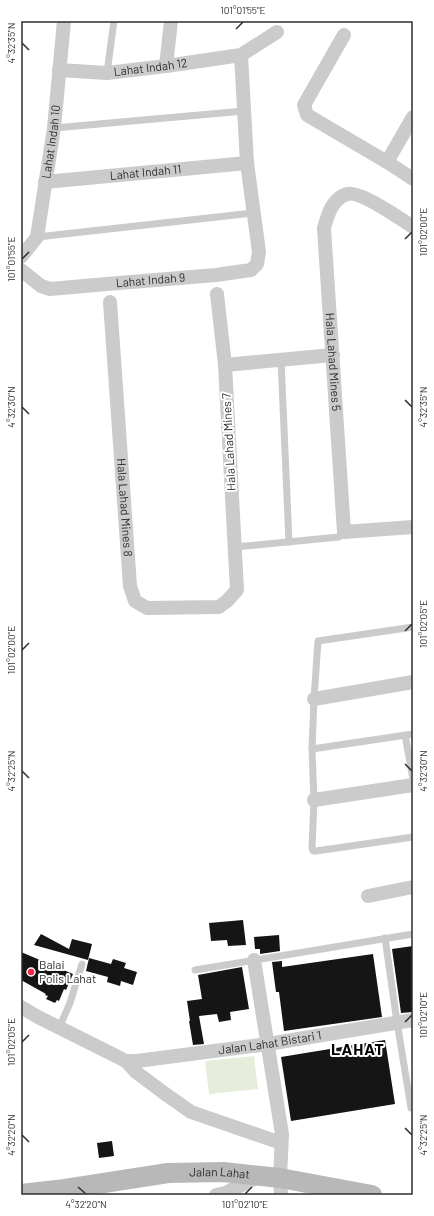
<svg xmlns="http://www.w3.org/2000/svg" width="434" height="1216" font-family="Barlow,sans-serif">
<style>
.green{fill:#e6eddb}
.building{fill:#151515}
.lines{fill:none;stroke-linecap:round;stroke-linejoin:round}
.service{stroke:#cbcbcb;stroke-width:7}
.minor{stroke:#cbcbcb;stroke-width:14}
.secondary{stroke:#b8b8b8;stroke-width:20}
.ticks{fill:none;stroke:#2e2e2e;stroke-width:1.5}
.poi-dot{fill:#ef2649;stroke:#fff;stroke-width:1.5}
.labels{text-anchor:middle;stroke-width:4;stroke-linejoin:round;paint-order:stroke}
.street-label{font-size:12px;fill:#2e2e2e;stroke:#fff}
.poi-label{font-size:12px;fill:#2e2e2e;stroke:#fff;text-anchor:start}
.district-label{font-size:16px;font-weight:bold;letter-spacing:1px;fill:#000;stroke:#fff}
.neatline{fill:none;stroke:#2e2e2e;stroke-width:1.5}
.ticks-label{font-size:10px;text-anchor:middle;fill:#2e2e2e}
</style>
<rect width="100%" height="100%" fill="#fff"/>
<!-- green -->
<path class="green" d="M254,1056L258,1089L209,1094L205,1061Z"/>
<!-- building -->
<g class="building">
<path d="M243,920L246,945L228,946L227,940L211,941L209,923Z"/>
<path d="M41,934L69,949L72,939L92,944L88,960L34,945Z"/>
<path d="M279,935L280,951L260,954V949H255L254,937Z"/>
<path d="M413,946V1012L401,1013L392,949Z"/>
<path d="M21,952L73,974L66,990L64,989L59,1001L57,1000L55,1003L46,999L48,996L45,995L46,994L21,980Z"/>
<path d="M373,954L382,1017L284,1031L279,992H276L272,962L282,961V967Z"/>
<path d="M89,958L111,964L113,959L126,963L124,968L137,972L133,985L121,981L120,986L107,982L108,977L86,971Z"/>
<path d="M242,967L249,1009L230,1012L231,1020L219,1022L217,1014L199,1016L204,1044L193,1045L189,1021H190L187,1001L202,999L198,975Z"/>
<path d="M385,1040L395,1104L291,1121L281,1057Z"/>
<path d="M112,1141L114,1156L99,1158L97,1143Z"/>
</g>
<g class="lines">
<!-- service -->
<g class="service">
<path d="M107,73L114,21"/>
<path d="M54,128L244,111"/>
<path d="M37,237L253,213"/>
<path d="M281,360L289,542"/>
<path d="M235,547L339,537L344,532"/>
<path d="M413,627L318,641L314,699L312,749L314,800L312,848L313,851H316L413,837"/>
<path d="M405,735L413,779"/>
<path d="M312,749L413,734"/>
<path d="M385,938L397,1022L411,1108"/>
<path d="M195,970L413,934"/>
<path d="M59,1028L70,1003L82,964"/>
</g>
<!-- minor -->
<g class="minor">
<path d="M344,35L304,105L307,115L387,162L413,179"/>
<path d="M166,66L171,21"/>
<path id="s1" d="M59,70L107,73L166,66L241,55L277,32"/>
<path d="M387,162L413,117"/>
<path id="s2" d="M45,182L247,163"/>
<path id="s3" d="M413,227C401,219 359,190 347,194C332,199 328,214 324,228L344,532L413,527"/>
<path id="s4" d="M21,257L37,237L54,128L64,21"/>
<path id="s5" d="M21,270L41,286L50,289L107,284L216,275L251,270L257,264L259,252L247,163L241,55"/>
<path id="s6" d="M110,302L130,586L135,601L147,608L219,607L227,601L237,590L225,365L217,294"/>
<path d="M225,365L333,355"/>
<path d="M314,699L413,682"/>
<path d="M314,800L413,785"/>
<path d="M368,896L413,887"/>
<path d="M254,960L282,1134L280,1178L281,1195"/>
<path d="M21,1007L38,1017L126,1061L136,1072L164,1093L191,1112L281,1143"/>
<path id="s7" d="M126,1061H137L268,1044L413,1020"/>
<path d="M216,1195L225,1193L261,1176"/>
</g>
<!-- secondary -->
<path class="secondary" id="s8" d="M21,1194L65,1189L168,1173L223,1172L280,1178L372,1195"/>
</g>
<!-- ticks -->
<path class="ticks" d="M236,29L243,22M22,43L29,50M405,239L412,232M22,259L29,252M405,400L412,407M22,407L29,414M405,631L412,624M22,650L29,643M405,764L412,771M22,771L29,778M405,1022L412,1015M22,1042L29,1035M405,1128L412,1135M22,1135L29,1142M78,1187L86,1194M245,1194L252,1187"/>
<!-- markers -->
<circle class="poi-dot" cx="31" cy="972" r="4"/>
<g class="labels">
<!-- street labels -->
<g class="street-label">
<text dy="4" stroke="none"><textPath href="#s1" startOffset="92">Lahat Indah 12</textPath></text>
<text dy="4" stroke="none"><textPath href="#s4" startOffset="122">Lahat Indah 10</textPath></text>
<text dy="4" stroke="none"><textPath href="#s2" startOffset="101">Lahat Indah 11</textPath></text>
<text dy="4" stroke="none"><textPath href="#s5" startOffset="136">Lahat Indah 9</textPath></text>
<text dy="4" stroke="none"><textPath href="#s3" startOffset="252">Hala Lahad Mines 5</textPath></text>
<text transform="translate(229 442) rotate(-93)" y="4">Hala Lahad Mines 7</text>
<text dy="4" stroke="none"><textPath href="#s6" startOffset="206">Hala Lahad Mines 8</textPath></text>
<text dy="4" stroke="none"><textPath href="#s7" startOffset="145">Jalan Lahat Bistari 1</textPath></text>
<text dy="4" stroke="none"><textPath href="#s8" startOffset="200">Jalan Lahat</textPath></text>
</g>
<!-- poi labels -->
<g class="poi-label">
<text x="39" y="969">Balai<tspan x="39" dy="14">Polis Lahat</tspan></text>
</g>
<!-- district labels -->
<g class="district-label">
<text x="358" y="1055">LAHAT</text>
</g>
</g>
<!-- border -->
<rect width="434" height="1216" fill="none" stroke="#ffffff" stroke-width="44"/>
<rect x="22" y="22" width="390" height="1172" class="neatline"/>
<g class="ticks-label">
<text x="243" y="14">101°01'55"E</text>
<text transform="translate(11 43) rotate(-90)" y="4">4°32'35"N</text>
<text transform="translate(423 232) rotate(-90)" y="4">101°02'00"E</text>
<text transform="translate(11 259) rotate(-90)" y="4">101°01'55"E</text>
<text transform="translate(423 407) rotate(-90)" y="4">4°32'35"N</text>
<text transform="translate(11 407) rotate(-90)" y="4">4°32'30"N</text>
<text transform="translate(423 624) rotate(-90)" y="4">101°02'05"E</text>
<text transform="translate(11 650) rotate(-90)" y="4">101°02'00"E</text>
<text transform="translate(423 771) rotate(-90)" y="4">4°32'30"N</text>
<text transform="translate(11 771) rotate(-90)" y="4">4°32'25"N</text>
<text transform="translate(423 1015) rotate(-90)" y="4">101°02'10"E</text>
<text transform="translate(11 1042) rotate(-90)" y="4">101°02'05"E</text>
<text transform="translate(423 1135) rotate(-90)" y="4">4°32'25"N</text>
<text transform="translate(11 1135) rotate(-90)" y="4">4°32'20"N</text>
<text x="86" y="1208">4°32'20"N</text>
<text x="245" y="1208">101°02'10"E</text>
</g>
</svg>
